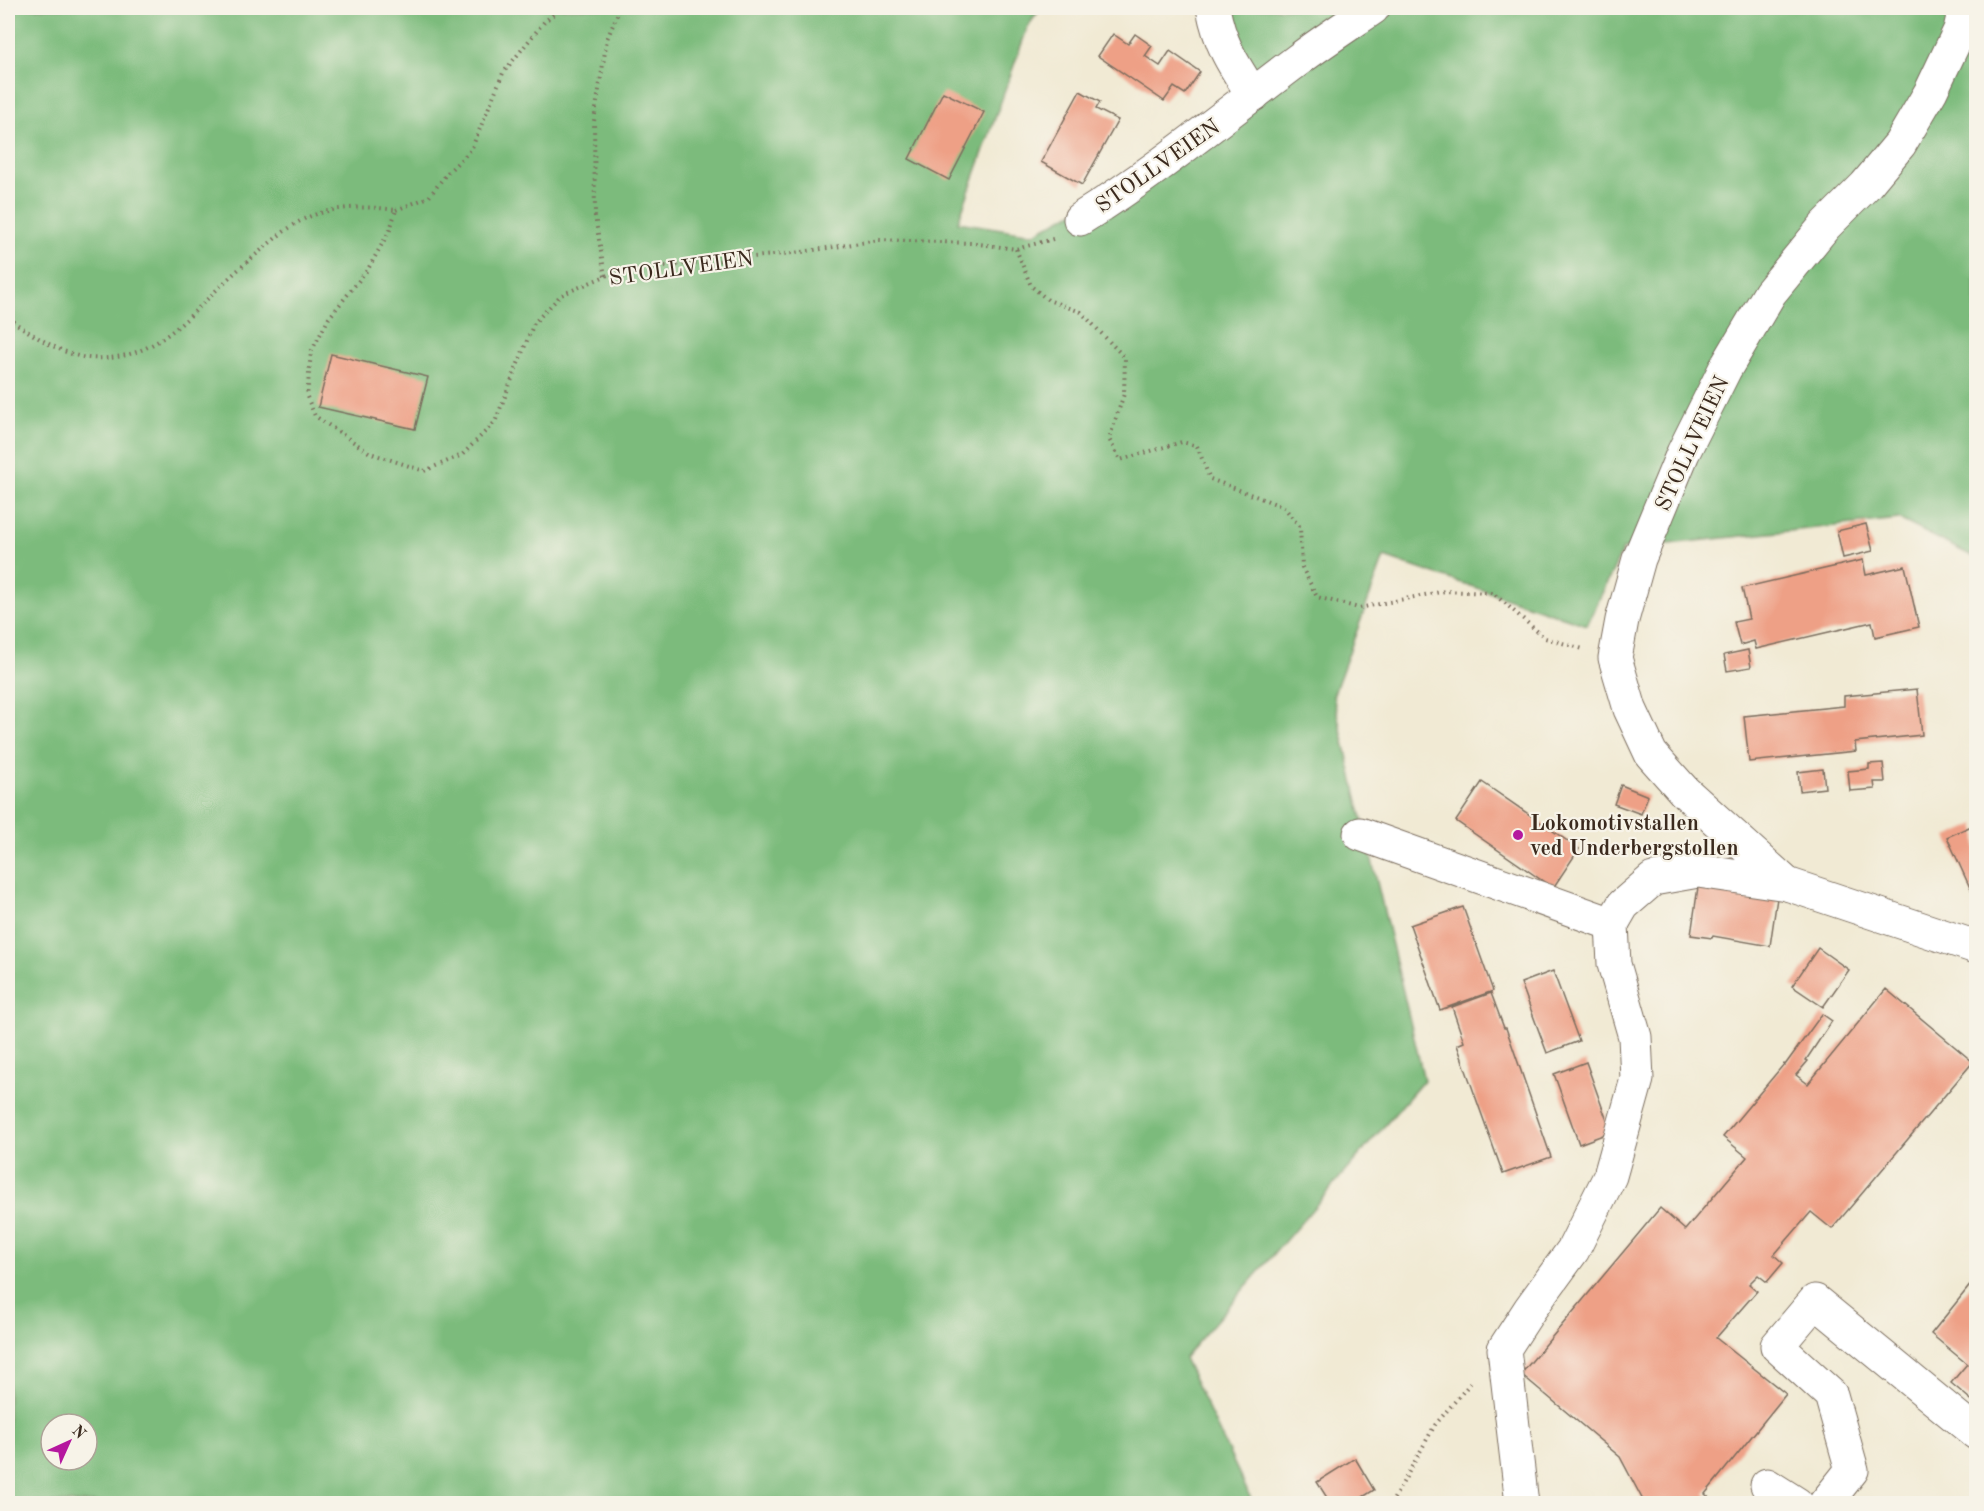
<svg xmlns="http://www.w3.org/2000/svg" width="1984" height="1511" font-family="'Old Standard TT',serif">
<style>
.forest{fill:#7bbb7c;stroke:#5b724d;stroke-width:1.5;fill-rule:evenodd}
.building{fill:#eea086}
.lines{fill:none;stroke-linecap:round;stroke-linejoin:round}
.minor-casing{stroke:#7b6d5e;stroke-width:35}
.path{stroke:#7b6d5e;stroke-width:4;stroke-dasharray:1.5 4.5;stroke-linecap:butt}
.minor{stroke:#fff;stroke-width:33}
.poi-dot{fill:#b5179e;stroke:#f7f3e8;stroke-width:2}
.labels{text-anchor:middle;stroke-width:4.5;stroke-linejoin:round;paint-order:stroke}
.street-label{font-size:22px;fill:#3b2a1e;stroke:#f7f3e8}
.poi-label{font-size:22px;font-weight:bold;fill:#3b2a1e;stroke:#f7f3e8;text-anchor:start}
</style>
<rect width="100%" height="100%" fill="#f7f3e8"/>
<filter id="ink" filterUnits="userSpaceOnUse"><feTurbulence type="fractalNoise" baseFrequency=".0167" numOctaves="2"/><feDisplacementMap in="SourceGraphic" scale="12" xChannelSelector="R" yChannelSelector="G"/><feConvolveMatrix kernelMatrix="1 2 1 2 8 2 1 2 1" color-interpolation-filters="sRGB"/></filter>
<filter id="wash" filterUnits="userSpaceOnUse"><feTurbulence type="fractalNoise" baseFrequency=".008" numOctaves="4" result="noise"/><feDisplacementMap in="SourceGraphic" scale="24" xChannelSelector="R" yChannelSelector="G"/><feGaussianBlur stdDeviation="1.35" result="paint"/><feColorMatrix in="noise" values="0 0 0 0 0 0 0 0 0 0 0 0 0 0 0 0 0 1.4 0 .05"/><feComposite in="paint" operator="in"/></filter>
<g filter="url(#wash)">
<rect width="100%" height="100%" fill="#f1ead4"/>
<!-- forest -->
<path class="forest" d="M8,8H1041L1028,26L958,222L1033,234L1200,142L1243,92L1219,8H1976V558L1899,519L1623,549L1587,625L1384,557L1333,696L1424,1080L1184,1358L1253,1503H8ZM51,1424H87V1460H51Z"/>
<g id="blocks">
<!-- building -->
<g class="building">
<path d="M1113,34L1128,44L1135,34L1152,46L1145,56L1160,66L1170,51L1200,72L1185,94L1174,87L1164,101L1098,56Z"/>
<path d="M1080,91L1100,102L1096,109L1118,120L1082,185L1041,162Z"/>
<path d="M943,92L984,112L949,180L909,159Z"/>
<path d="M331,354L428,377L415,429L318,407Z"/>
<path d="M1866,524L1873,551L1843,558L1837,531Z"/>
<path d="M1863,560L1866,575L1905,566L1919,627L1875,637L1872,622L1756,649L1754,641L1740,645L1734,622L1749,619L1742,588Z"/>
<path d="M1748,650L1751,667L1727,671L1724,655Z"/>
<path d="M1917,689L1922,735L1855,742L1856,751L1749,762L1744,716L1844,706V696Z"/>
<path d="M1883,763L1885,782H1874L1875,789L1850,791L1848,771L1869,769V764Z"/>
<path d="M1823,769L1825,788L1800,791L1798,772Z"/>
<path d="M1482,782L1579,849L1553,888L1456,821Z"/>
<path d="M1621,785L1648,796L1641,814L1614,804Z"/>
<path d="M1976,824V901L1947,837Z"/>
<path d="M1698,887L1777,898L1770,946L1713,936L1712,938L1691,935Z"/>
<path d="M1463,907L1493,991L1440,1010L1410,925Z"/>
<path d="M1818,948L1849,970L1823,1007L1792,986Z"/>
<path d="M1553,971L1579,1041L1547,1053L1521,983Z"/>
<path d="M1886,989L1973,1062L1832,1229L1811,1212L1774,1255L1783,1263L1767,1282L1758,1275L1749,1284L1757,1291L1716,1338L1786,1394L1705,1494L1716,1504H1645L1620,1457L1521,1374L1660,1208L1685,1230L1747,1157L1723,1137L1784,1064L1785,1065L1822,1014L1832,1021L1806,1060L1808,1061L1796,1075L1808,1084Z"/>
<path d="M1491,993L1504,1028H1506L1551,1157L1503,1174L1457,1045L1464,1042L1452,1007Z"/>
<path d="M1586,1062L1611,1132L1579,1144L1554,1074Z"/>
<path d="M1976,1278V1404L1951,1383L1967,1364L1931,1334Z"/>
<path d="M1355,1458L1374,1490L1352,1504H1331L1317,1482Z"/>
</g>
</g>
</g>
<g filter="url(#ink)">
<use href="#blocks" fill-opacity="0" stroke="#7b6d5e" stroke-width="1.5"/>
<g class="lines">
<!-- minor casing -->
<g class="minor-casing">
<g id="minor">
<path d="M1213,8C1220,45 1233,64 1253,95"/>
<path d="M1080,219C1157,171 1226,114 1298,60C1322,42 1348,25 1373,8"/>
<path d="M1360,834L1612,924"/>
<path d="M1787,884L1684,791L1651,754L1630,709L1615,658L1622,620L1639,559L1683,453L1725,369L1770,293L1825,226L1865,186L1900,144L1931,91L1960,30L1965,8"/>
<path d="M1767,1485L1797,1504"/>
<path d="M1522,1504L1504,1349L1530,1309L1573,1250L1610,1176L1637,1079L1635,1037L1614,964L1612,924L1623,905L1653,879L1698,871L1787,884L1976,947"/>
<path d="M1825,1504L1852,1470L1831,1395L1777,1346L1815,1301L1976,1433"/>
</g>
</g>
<!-- path -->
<g class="path">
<path d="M396,210L429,197L447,173L471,150L503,73L544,22L561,8"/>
<path d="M1016,249L1031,286L1048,300L1081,312L1125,358L1124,394L1109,439L1120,460L1182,442L1197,446L1210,479L1284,507L1300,527L1302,567L1317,597L1359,608L1445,591L1493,593L1545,638L1583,649"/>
<path d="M605,276L595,216L594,121L607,39L620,8"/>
<path d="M8,318C30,333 61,355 89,358C155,363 187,317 230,277C241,267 253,257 265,247C279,235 296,221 314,215C339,206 370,206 396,210L390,230L368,269L329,318L311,352L307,397L315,416L370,453L424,471L462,455L495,422L534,323L561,295L617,271L802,252L879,240L972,243L1016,249L1053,239"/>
<path d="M1391,1504L1435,1425L1473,1380"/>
</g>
<!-- minor -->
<use href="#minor" class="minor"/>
</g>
</g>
<!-- markers -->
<circle class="poi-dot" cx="1518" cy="835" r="6"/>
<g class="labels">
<!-- street labels -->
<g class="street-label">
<text transform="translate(1157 165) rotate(-35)" y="8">STOLLVEIEN</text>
<text transform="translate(681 267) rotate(-8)" y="8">STOLLVEIEN</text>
<text transform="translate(1691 443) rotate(-65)" y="8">STOLLVEIEN</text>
</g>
<!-- poi labels -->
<g class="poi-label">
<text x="1530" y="830">Lokomotivstallen<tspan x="1530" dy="25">ved Underbergstollen</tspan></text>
</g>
</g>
<!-- margin -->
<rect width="1984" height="1511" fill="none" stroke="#f7f3e8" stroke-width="30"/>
<!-- north arrow -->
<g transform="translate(69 1442) rotate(45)"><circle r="28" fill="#f7f3e8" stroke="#aca397" stroke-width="1.5"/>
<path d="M0-4.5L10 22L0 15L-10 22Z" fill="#b5179e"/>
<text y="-9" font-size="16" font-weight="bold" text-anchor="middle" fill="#3b2a1e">N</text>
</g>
</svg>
